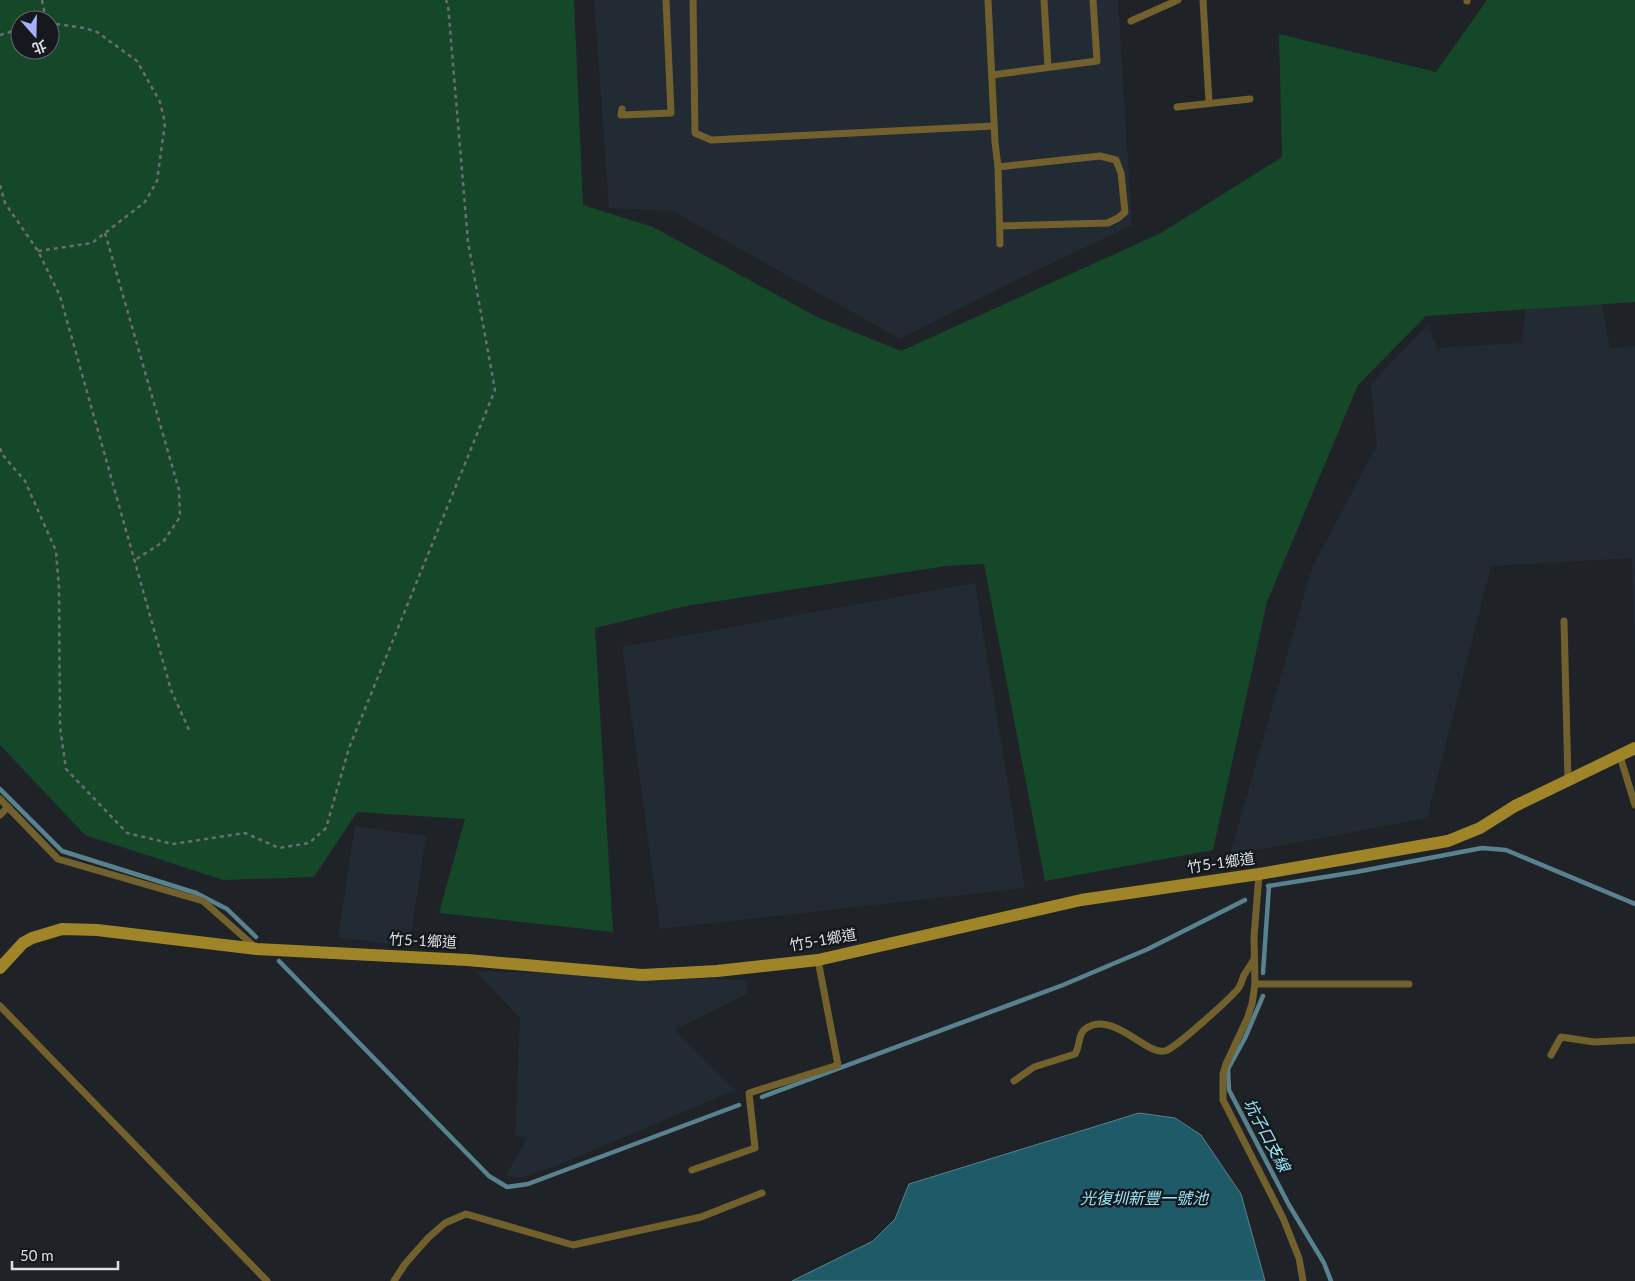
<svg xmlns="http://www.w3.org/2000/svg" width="1635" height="1281" font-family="Lato,'Noto Sans TC',sans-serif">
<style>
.built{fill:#222b33}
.green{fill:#154829;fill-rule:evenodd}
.water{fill:#1f5a68;stroke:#58828d}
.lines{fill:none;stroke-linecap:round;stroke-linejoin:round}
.stream{stroke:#58828d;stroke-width:4.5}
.path{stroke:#6b6d71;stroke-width:2.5;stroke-dasharray:4 4;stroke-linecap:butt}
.lane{stroke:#72612d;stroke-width:7}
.secondary{stroke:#a08528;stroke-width:12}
.labels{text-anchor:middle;stroke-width:5;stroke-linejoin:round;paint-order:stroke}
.street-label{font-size:15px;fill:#dddfe2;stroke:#15191d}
.water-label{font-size:16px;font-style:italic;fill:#98e5fa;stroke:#15191d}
</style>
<rect width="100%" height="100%" fill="#1f2226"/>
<!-- built -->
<g class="built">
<path d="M594,0H1118L1132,225L1002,287L900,339L673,211L609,208Z"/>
<path d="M1528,272L1591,277L1603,310L1610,348L1635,346V655L1632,558L1491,566L1427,818L1230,855L1312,568L1377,445L1371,384L1428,324L1437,348L1522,343Z"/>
<path d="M975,583L1025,888L660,929L622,647Z"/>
<path d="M355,826L426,836L409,947L338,937Z"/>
<path d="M475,971L747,980V994L675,1030L735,1090L556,1166L520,1178L506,1175L528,1137L515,1136L520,1018Z"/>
</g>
<!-- green -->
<path class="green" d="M0,0H574L583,205L653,227L817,317L901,351L1161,233L1282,157L1279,34L1436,72L1487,0H1635V302L1426,316L1358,385L1267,602L1213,850L1045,881L984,564L946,566L686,606L595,628L613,932L439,913L465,819L357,812L314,877L223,880L85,835L0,745ZM20,20H50V50H20Z"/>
<!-- water -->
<path class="water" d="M1139,1113L1175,1118L1201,1135L1241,1194L1265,1281H792L873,1241L895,1219L909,1184Z"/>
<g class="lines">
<!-- stream -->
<g class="stream">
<path d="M0,789L62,851L196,893L227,909L256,937"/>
<path d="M1268,886L1356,872L1482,848L1506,850L1635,904"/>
<path d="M279,961L489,1176L507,1187L528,1184L739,1105"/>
<path d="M1263,973L1269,886"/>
<path d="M1263,996L1245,1038L1228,1069L1229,1090L1289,1205L1324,1263L1331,1281"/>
<path d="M762,1097L1063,985L1148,949L1245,900"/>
</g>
<!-- path -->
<g class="path">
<path d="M42,0L46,20"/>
<path d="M0,35L20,29"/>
<path d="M0,185L5,203L38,251L60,296L171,690L189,730"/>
<path d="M105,233L179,490L180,517L163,542L135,560"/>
<path d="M38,251L92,243L145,202L157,181L165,123L160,102L137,61L97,32L84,28L50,23"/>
<path d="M0,448L2,454L25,481L56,551L59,588L60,727L66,769L127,833L173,844L245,833L279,848L309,843L326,828L349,748L495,390L468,242L448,5L446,0"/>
</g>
<!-- lane -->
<g class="lane">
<path d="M693,0L695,133L711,140L994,126"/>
<path d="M988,0L995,142L998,167L1000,244"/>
<path d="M1044,0L1048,67"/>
<path d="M1203,0L1209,102"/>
<path d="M1467,0V1"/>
<path d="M1131,21L1178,0"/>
<path d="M992,75L1097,61L1093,0"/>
<path d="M1177,107L1250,99"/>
<path d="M622,109L621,115L671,113L666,0"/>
<path d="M998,167L1100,156L1116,160L1121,173L1125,212L1118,218L1108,223L1000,226"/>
<path d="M1564,621L1568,780"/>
<path d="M1620,756L1635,805"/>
<path d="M0,799L58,859L203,901L255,947"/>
<path d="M0,815L8,807"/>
<path d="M1259,874L1254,937L1255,984L1252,1004L1247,1019L1226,1064L1223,1074V1100L1283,1218L1299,1258L1303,1281"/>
<path d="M1255,984H1409"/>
<path d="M0,1006L267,1281"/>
<path d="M1551,1055L1561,1037L1594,1042L1635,1040"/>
<path d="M1014,1081L1034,1067L1075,1054C1080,1047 1078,1034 1085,1029C1112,1009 1147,1056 1165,1051C1176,1048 1228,1000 1238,989C1241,985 1242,980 1244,975C1247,970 1251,965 1254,959"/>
<path d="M692,1170L755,1148L749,1093L838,1065L818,960"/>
<path d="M394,1281L405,1264L428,1238L445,1223L466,1214L573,1245L701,1217L762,1193"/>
</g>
<!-- secondary -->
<path class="secondary" d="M0,968L23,943L32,938L62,929L97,930L257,949L467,960L642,975L717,971L818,960L1081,900L1259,874L1448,841L1480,828L1515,806L1635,748"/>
</g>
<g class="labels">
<!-- street labels -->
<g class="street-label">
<text transform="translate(1221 863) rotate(-8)" y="5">竹5-1鄉道</text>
<text transform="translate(823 940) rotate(-10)" y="5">竹5-1鄉道</text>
<text transform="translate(423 941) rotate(3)" y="5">竹5-1鄉道</text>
</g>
<!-- water labels -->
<g class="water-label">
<text transform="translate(1267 1135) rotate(62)" y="6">坑子口支線</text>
<text x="1144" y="1204">光復圳新豐一號池</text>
</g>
</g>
<!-- north arrow -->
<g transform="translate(35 35) rotate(160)"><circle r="24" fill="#15191d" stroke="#65686c"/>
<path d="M0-4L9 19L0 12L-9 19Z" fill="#a4b2fc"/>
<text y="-8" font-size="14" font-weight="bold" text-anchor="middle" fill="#dddfe2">北</text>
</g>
<!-- scale -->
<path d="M12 1261v8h106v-8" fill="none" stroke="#dddfe2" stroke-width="2.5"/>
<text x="20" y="1261" font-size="15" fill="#dddfe2" stroke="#15191d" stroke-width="4" paint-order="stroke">50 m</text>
</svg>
